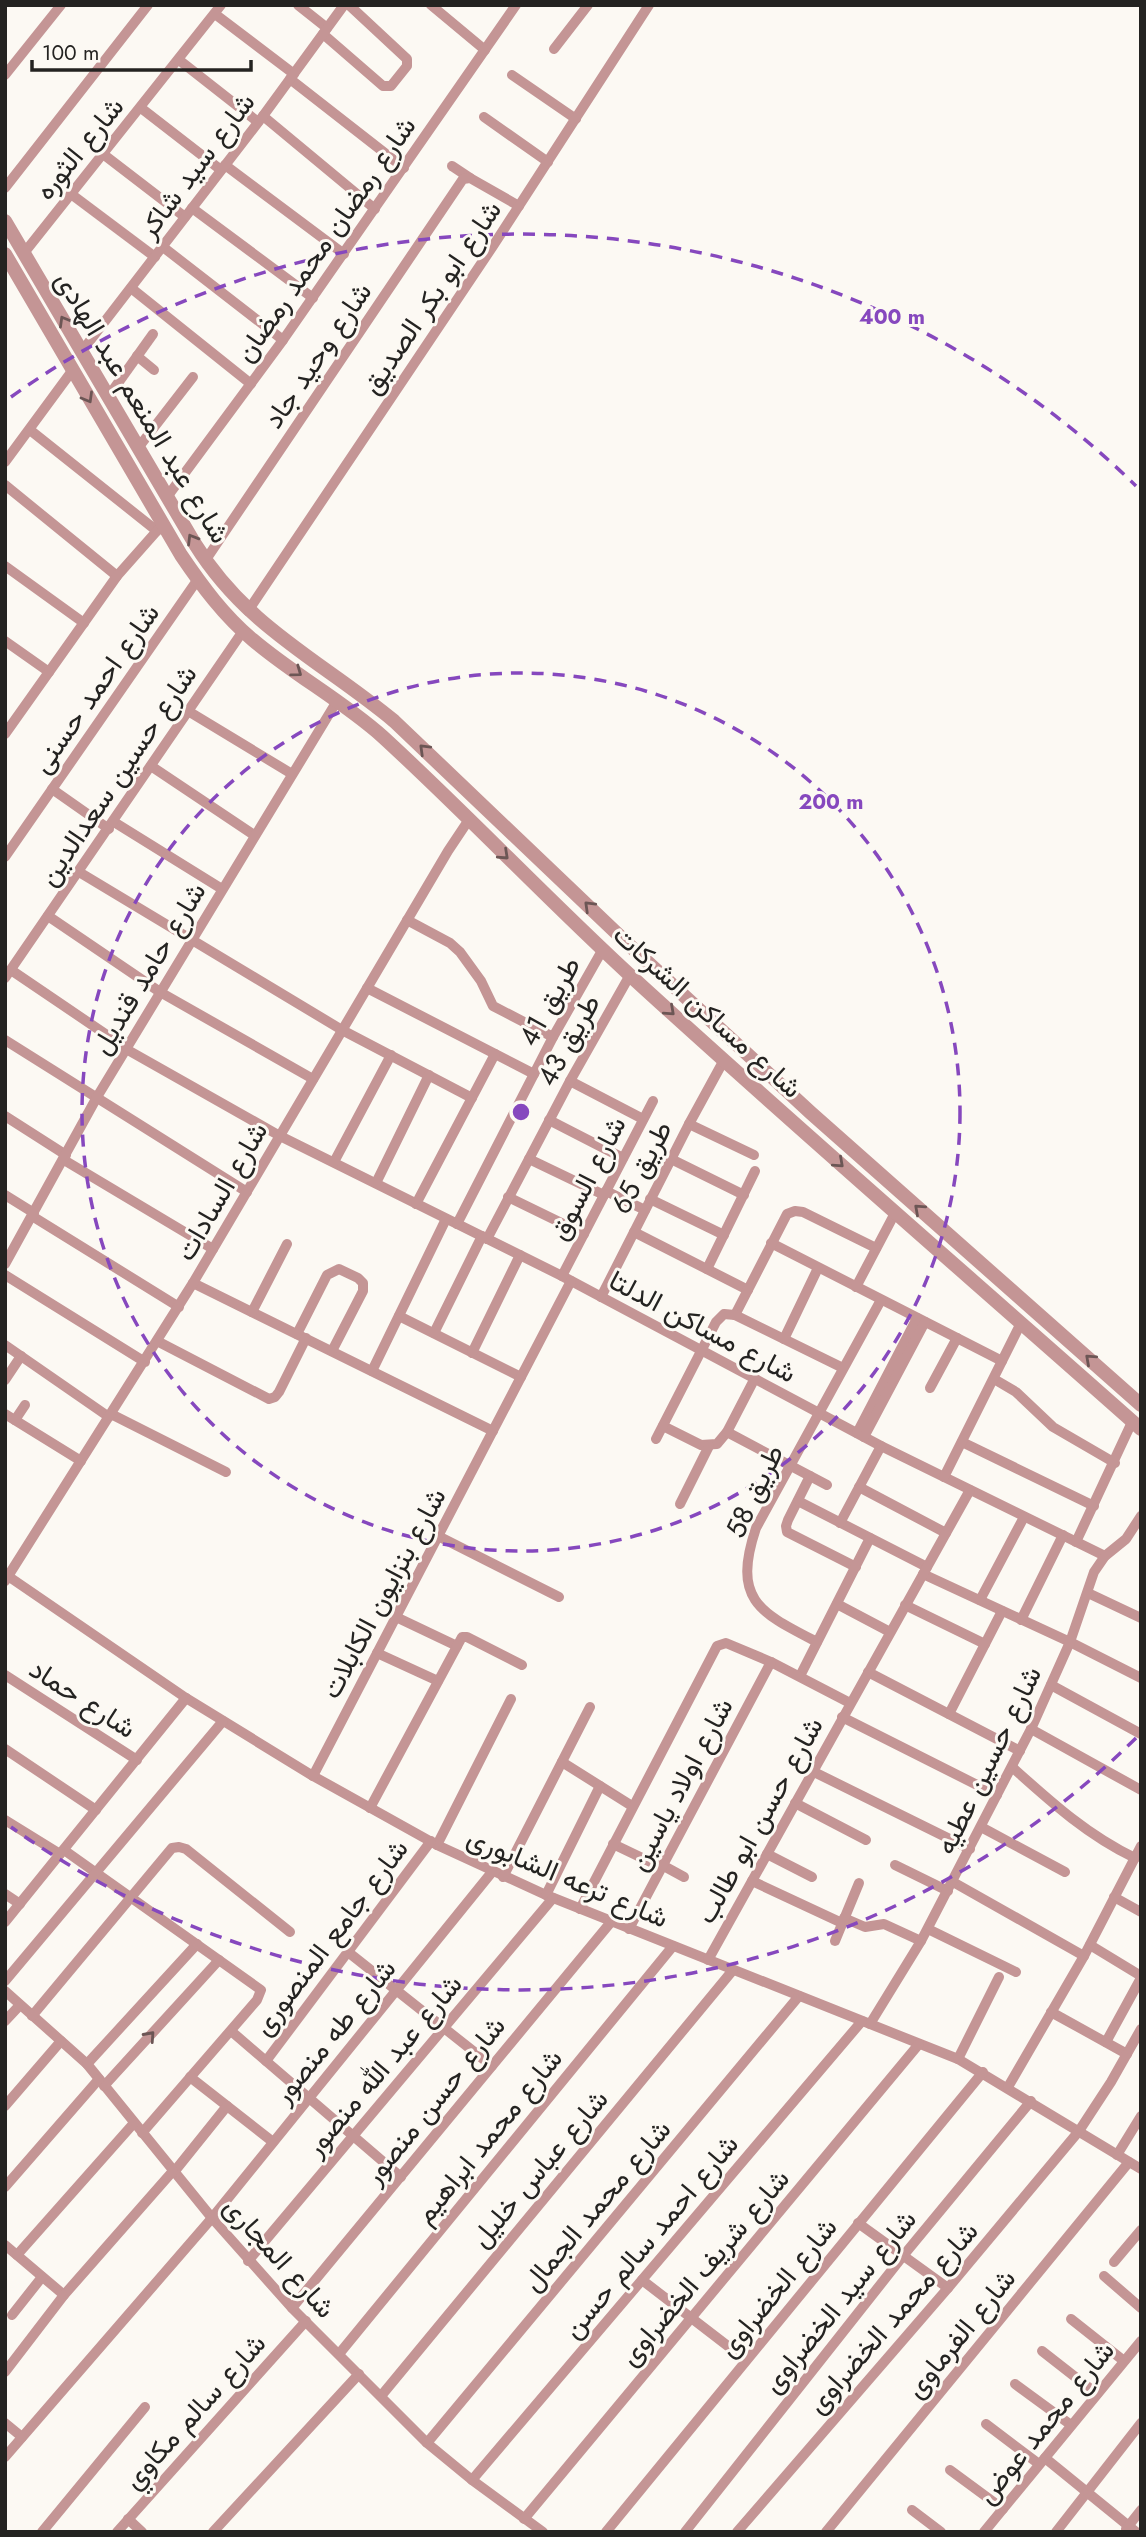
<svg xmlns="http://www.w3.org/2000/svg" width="1146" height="2537" font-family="Jost,Vazirmatn,sans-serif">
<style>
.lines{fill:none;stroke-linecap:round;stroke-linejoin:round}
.minor{stroke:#c49595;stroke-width:10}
.tertiary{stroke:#c49595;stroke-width:14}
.oneway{stroke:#6c5655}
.ring{fill:none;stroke:#8648be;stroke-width:3.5;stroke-dasharray:12 9}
.labels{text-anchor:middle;stroke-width:6;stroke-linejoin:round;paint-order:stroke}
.street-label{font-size:28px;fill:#242321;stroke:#fcf9f3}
.centre{fill:#8648be;stroke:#fcf9f3;stroke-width:3.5}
.ring-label{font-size:21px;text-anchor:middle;font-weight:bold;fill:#8648be;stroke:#fcf9f3;stroke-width:6;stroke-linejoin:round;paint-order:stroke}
</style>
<rect width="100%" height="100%" fill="#fcf9f3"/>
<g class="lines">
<!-- minor -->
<g class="minor">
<path d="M298,5L327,28"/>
<path d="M431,5L485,50"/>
<path d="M215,14L294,74"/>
<path d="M323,34L383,86H391L407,66V59L349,5"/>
<path d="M554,49L588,5"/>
<path d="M179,60L258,122"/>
<path d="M5,75L61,5"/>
<path d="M512,75L576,119"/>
<path d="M290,79L404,168"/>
<path d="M141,108L221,170"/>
<path d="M263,116L375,209"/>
<path d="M484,117L548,162"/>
<path d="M103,154L185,217"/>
<path d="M225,165L344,254"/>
<path d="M452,166L470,178"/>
<path d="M5,188L148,5"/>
<path d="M71,194L155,257"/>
<path d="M192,208L313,298"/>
<path d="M163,247L283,340"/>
<path d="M24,253L221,5"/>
<path d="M131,288L251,384"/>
<path d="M82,351L263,116L344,5"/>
<path d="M137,356L154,370"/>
<path d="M108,397L153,334"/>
<path d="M30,430L157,531"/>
<path d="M138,448L193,377"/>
<path d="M5,462L72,371"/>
<path d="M5,485L117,576"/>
<path d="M167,497L283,340L516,5"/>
<path d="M205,561L463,179L470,178L519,206"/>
<path d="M5,566L84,623"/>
<path d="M248,611L493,246L649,5"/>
<path d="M5,641L49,672"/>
<path d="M188,711L292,774"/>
<path d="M5,734L117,576L163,524"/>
<path d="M151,766L254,835"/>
<path d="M52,789L109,829"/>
<path d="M114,822L222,889"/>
<path d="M5,857L198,579"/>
<path d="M79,872L342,1030L472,1098"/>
<path d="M48,916L160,992L313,1079"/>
<path d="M407,920L450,943L460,952L481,981L493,1006L553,1037"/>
<path d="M11,970L126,1048"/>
<path d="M5,978L243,631"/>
<path d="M367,988L534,1074"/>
<path d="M5,1040L247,1192"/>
<path d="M126,1049L280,1136L562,1276L881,1446L1105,1556"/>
<path d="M570,1081L643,1119"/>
<path d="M5,1116L66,1155"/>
<path d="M549,1120L623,1158"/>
<path d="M689,1124L754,1155"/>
<path d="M529,1159L604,1195"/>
<path d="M671,1159L744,1195"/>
<path d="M64,1160L213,1249"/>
<path d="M334,1162L391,1055"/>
<path d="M376,1183L429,1075"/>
<path d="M606,1191L645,1210"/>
<path d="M5,1195L34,1213"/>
<path d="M508,1197L584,1234"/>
<path d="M650,1199L724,1235"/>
<path d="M416,1204L495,1054"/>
<path d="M32,1216L179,1307"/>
<path d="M457,1224L553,1037L603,949"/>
<path d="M634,1232L748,1290"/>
<path d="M487,1239L570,1081L630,975"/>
<path d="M771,1243L1002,1361"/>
<path d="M5,1264L97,1097L337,701"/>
<path d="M707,1269L755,1171"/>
<path d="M5,1275L145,1362"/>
<path d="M562,1276L653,1101"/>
<path d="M193,1283L493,1431"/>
<path d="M856,1287L895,1213"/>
<path d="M601,1297L689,1124L724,1060"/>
<path d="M252,1312L287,1244"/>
<path d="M735,1315L787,1214L795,1211L803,1212L876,1248"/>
<path d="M399,1316L521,1377"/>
<path d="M434,1333L482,1236"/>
<path d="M297,1334L327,1275L339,1269L358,1278L363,1283V1291L332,1351"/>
<path d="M784,1339L818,1268"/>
<path d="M157,1341L269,1399L275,1397L279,1392L306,1338"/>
<path d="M5,1345L109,1417"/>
<path d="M472,1353L520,1255"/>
<path d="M372,1371L446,1219"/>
<path d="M994,1379L1016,1392L1053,1427L1115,1463"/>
<path d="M5,1380L21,1356"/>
<path d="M930,1388L957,1338"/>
<path d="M5,1414L81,1461"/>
<path d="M111,1414L226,1472"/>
<path d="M15,1420L25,1405"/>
<path d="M663,1426L701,1445L717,1444L727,1432L755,1378"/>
<path d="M727,1432L827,1485"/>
<path d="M857,1433L917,1318"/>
<path d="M864,1437L925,1322"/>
<path d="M656,1439L716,1322L724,1314L735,1315L843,1368"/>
<path d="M962,1442L1094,1506"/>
<path d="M810,1476L788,1520L786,1526L787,1532L856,1567"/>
<path d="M944,1477L1021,1323"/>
<path d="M859,1487L946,1533"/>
<path d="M798,1501L927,1567"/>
<path d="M680,1504L709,1446"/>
<path d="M840,1523L881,1446"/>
<path d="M438,1536L559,1597"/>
<path d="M1076,1542L1132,1422"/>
<path d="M5,1574L186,1698L313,1776L437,1845L546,1895L958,2059L1141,2169"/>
<path d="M923,1574L1070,1642L1141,1678"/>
<path d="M5,1581L193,1283L448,851L468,821"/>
<path d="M1088,1593L1141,1618"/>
<path d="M980,1600L1024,1517"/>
<path d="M837,1604L890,1632"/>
<path d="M905,1605L985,1644"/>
<path d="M396,1617L457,1646"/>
<path d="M1021,1620L1063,1535"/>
<path d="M817,1642C759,1612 732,1600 756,1528L881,1300"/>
<path d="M377,1653L438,1681"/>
<path d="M868,1672L1020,1751"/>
<path d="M5,1675L137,1760"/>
<path d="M800,1676L870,1538"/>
<path d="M1051,1685L1141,1734"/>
<path d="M949,1714L1002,1611"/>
<path d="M842,1717L997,1795"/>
<path d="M1031,1729L1141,1790"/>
<path d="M5,1749L96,1810"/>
<path d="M562,1762L632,1806"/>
<path d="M1012,1767C1051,1802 1087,1835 1135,1858"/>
<path d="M812,1771L970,1849"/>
<path d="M313,1776L571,1281"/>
<path d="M795,1803L866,1840"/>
<path d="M370,1808L462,1637H467L522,1665"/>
<path d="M5,1820L60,1854"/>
<path d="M981,1827L1065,1872"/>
<path d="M613,1844L661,1867"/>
<path d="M437,1845L511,1699"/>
<path d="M64,1850L261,1990L257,2000L142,2133"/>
<path d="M767,1854L812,1877"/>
<path d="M662,1865L684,1877"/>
<path d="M895,1865L948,1891"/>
<path d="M503,1877L590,1707"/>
<path d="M752,1881L842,1923"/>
<path d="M953,1882L1084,1956"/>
<path d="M5,1894L20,1904"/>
<path d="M546,1895L600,1786"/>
<path d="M1114,1897L1141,1912"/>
<path d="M580,1909L717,1646L726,1643L771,1662L850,1703"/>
<path d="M844,1918L865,1927L884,1924L921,1941"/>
<path d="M5,1922L186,1698"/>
<path d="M629,1929L771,1662"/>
<path d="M928,1929L1016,1972"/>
<path d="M835,1941L859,1883"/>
<path d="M1090,1945L1141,1976"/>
<path d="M348,1952L492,2066"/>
<path d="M708,1960L970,1490"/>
<path d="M5,1981L223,1721"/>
<path d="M5,1991L87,2064L212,2218L292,2308L427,2443L472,2480L543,2532"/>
<path d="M1051,2012L1127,2054"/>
<path d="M32,2016L172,1848L179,1847L186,1849L290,1932"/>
<path d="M5,2021L20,2005"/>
<path d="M870,2024L921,1941L1031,1729L1070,1642L1094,1572L1105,1556L1126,1539L1141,1516"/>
<path d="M231,2031L401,2177"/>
<path d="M1106,2042L1141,1978"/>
<path d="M958,2059L999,1977"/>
<path d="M266,2061L431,1841"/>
<path d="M87,2064L197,1944"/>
<path d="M190,2077L273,2142"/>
<path d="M104,2086L219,1960"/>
<path d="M1008,2087L1084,1956L1141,1846"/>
<path d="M5,2106L61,2041"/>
<path d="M1117,2155L1141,2116"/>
<path d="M174,2172L227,2106"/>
<path d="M5,2187L99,2079"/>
<path d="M858,2223L948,2288"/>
<path d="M5,2245L64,2295"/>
<path d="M17,2255L134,2123"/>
<path d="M248,2261L553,1898"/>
<path d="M1114,2262L1141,2230"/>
<path d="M1104,2276L1141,2308"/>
<path d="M642,2280L746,2360"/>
<path d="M292,2308L611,1922"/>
<path d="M12,2315L42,2277"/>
<path d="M1071,2319L1124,2361"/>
<path d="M1042,2351L1097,2394"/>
<path d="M339,2354L673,1946"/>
<path d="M5,2372L64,2295L173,2171"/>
<path d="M1015,2384L1071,2425"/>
<path d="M381,2396L733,1970"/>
<path d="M5,2423L22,2437"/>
<path d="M986,2424L1039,2464"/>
<path d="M427,2443L799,1996"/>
<path d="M5,2457L212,2218L492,1872"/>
<path d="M1045,2458L1136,2532"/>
<path d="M950,2470L1003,2509"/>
<path d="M472,2480L862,2021"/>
<path d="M912,2510L941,2532"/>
<path d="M128,2519L142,2532"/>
<path d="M524,2519L919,2044"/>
<path d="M1126,2529L1141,2510"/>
<path d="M42,2532L145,2407"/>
<path d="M117,2532L306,2321"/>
<path d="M213,2532L359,2374"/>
<path d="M606,2532L983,2072"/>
<path d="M685,2532L903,2256L1031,2101"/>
<path d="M737,2532L948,2288L1079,2131L1111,2082L1141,2029"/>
<path d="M826,2532L1129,2162"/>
<path d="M984,2532L1141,2341"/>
<path d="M1056,2532L1141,2423"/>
</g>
<!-- tertiary -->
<g class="tertiary">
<path d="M5,221L195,544C247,628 322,661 394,721L628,944L811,1113L1141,1405"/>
<path d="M5,254L181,555C202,586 224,616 253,640C294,675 343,701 383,737C468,815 548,900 633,978C800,1131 972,1279 1141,1429"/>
</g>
</g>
<!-- one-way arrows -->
<defs><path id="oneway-chevron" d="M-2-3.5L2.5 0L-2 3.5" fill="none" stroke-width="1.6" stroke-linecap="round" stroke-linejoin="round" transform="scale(1.75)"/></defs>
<g class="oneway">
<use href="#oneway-chevron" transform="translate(64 321) rotate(-120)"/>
<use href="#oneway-chevron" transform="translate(88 398) rotate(60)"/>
<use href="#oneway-chevron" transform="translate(192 539) rotate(-121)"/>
<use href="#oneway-chevron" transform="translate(297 672) rotate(36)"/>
<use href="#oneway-chevron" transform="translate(424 749) rotate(-136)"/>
<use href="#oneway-chevron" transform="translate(504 855) rotate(43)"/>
<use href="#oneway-chevron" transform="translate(589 906) rotate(-136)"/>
<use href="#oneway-chevron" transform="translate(670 1011) rotate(42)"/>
<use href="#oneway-chevron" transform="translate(839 1163) rotate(42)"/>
<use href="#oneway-chevron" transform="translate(919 1209) rotate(-138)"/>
<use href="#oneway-chevron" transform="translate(1090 1359) rotate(-138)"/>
<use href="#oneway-chevron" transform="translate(150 2036) rotate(-48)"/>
</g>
<!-- distance rings -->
<g class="ring">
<circle cx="521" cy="1112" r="439"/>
<path d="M1136 1738A878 878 0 0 1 11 1827M11 397A878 878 0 0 1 1136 486"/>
</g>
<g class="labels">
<!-- street labels -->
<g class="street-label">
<text transform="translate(79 148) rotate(-51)" y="10">شارع الثوره</text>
<text transform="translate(196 165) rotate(-53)" y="10">شارع سيد شاكر</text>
<text transform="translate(325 239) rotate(-55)" y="10">شارع رمضان محمد رمضان</text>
<text transform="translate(431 297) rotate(-56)" y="10">شارع ابو بكر الصديق</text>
<text transform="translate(317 355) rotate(-56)" y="10">شارع وحيد جاد</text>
<text transform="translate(143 407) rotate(59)" y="10">شارع عبد المنعم عبد الهادى</text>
<text transform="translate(95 688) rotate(-55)" y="10">شارع احمد حسنى</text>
<text transform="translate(117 775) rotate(-56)" y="10">شارع حسين سعدالدين</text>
<text transform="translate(148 968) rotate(-59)" y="10">شارع حامد قنديل</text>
<text transform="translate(549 1001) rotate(-61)" y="10">طريق 41</text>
<text transform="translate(708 1011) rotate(42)" y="10">شارع مساكن الشركات</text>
<text transform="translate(568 1040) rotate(-61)" y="10">طريق 43</text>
<text transform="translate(641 1167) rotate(-63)" y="10">طريق 65</text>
<text transform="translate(587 1178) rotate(-63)" y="10">شارع السوق</text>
<text transform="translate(221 1191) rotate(-60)" y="10">شارع السادات</text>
<text transform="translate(703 1326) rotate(28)" y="10">شارع مساكن الدلتا</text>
<text transform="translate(754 1491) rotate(-65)" y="10">طريق 58</text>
<text transform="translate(383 1593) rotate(-62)" y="10">شارع بنزايون الكابلات</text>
<text transform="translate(83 1698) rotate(33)" y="10">شارع حماد</text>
<text transform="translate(988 1760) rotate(-64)" y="10">شارع حسين عطيه</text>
<text transform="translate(680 1784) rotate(-62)" y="10">شارع اولاد ياسين</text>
<text transform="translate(759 1820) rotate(-61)" y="10">شارع حسن ابو طالب</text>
<text transform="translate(568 1877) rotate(23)" y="10">شارع ترعه الشابورى</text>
<text transform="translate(330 1937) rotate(-53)" y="10">شارع جامع المنصورى</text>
<text transform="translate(334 2031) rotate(-51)" y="10">شارع طه منصور</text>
<text transform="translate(383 2065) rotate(-50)" y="10">شارع عبد الله منصور</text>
<text transform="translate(434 2100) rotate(-51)" y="10">شارع حسن منصور</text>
<text transform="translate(488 2136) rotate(-51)" y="10">شارع محمد ابراهيم</text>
<text transform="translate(539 2168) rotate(-50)" y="10">شارع عباس خليل</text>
<text transform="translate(596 2205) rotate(-50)" y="10">شارع محمد الجمال</text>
<text transform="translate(650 2236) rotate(-50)" y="10">شارع احمد سالم حسن</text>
<text transform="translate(280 2257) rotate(48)" y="10">شارع المجارى</text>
<text transform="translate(704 2267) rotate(-50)" y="10">شارع شريف الخضراوى</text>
<text transform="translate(777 2287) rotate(-51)" y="10">شارع الخضراوى</text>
<text transform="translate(839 2301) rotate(-51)" y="10">شارع سيد الخضراوى</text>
<text transform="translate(892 2317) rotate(-49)" y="10">شارع محمد الخضراوى</text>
<text transform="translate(960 2333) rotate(-51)" y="10">شارع الفرماوى</text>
<text transform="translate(194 2411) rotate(-48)" y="10">شارع سالم مكاوي</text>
<text transform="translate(1045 2422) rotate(-51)" y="10">شارع محمد عوض</text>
</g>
</g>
<circle cx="521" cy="1112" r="10" class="centre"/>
<g class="ring-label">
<text x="892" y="324">400 m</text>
<text x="831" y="809">200 m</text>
</g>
<!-- border -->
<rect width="1146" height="2537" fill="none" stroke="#242321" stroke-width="14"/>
<!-- scale -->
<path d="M32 60v10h219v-10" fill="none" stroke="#242321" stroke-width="3.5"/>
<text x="42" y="60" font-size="21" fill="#242321" stroke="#fcf9f3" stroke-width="5" paint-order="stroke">100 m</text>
</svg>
